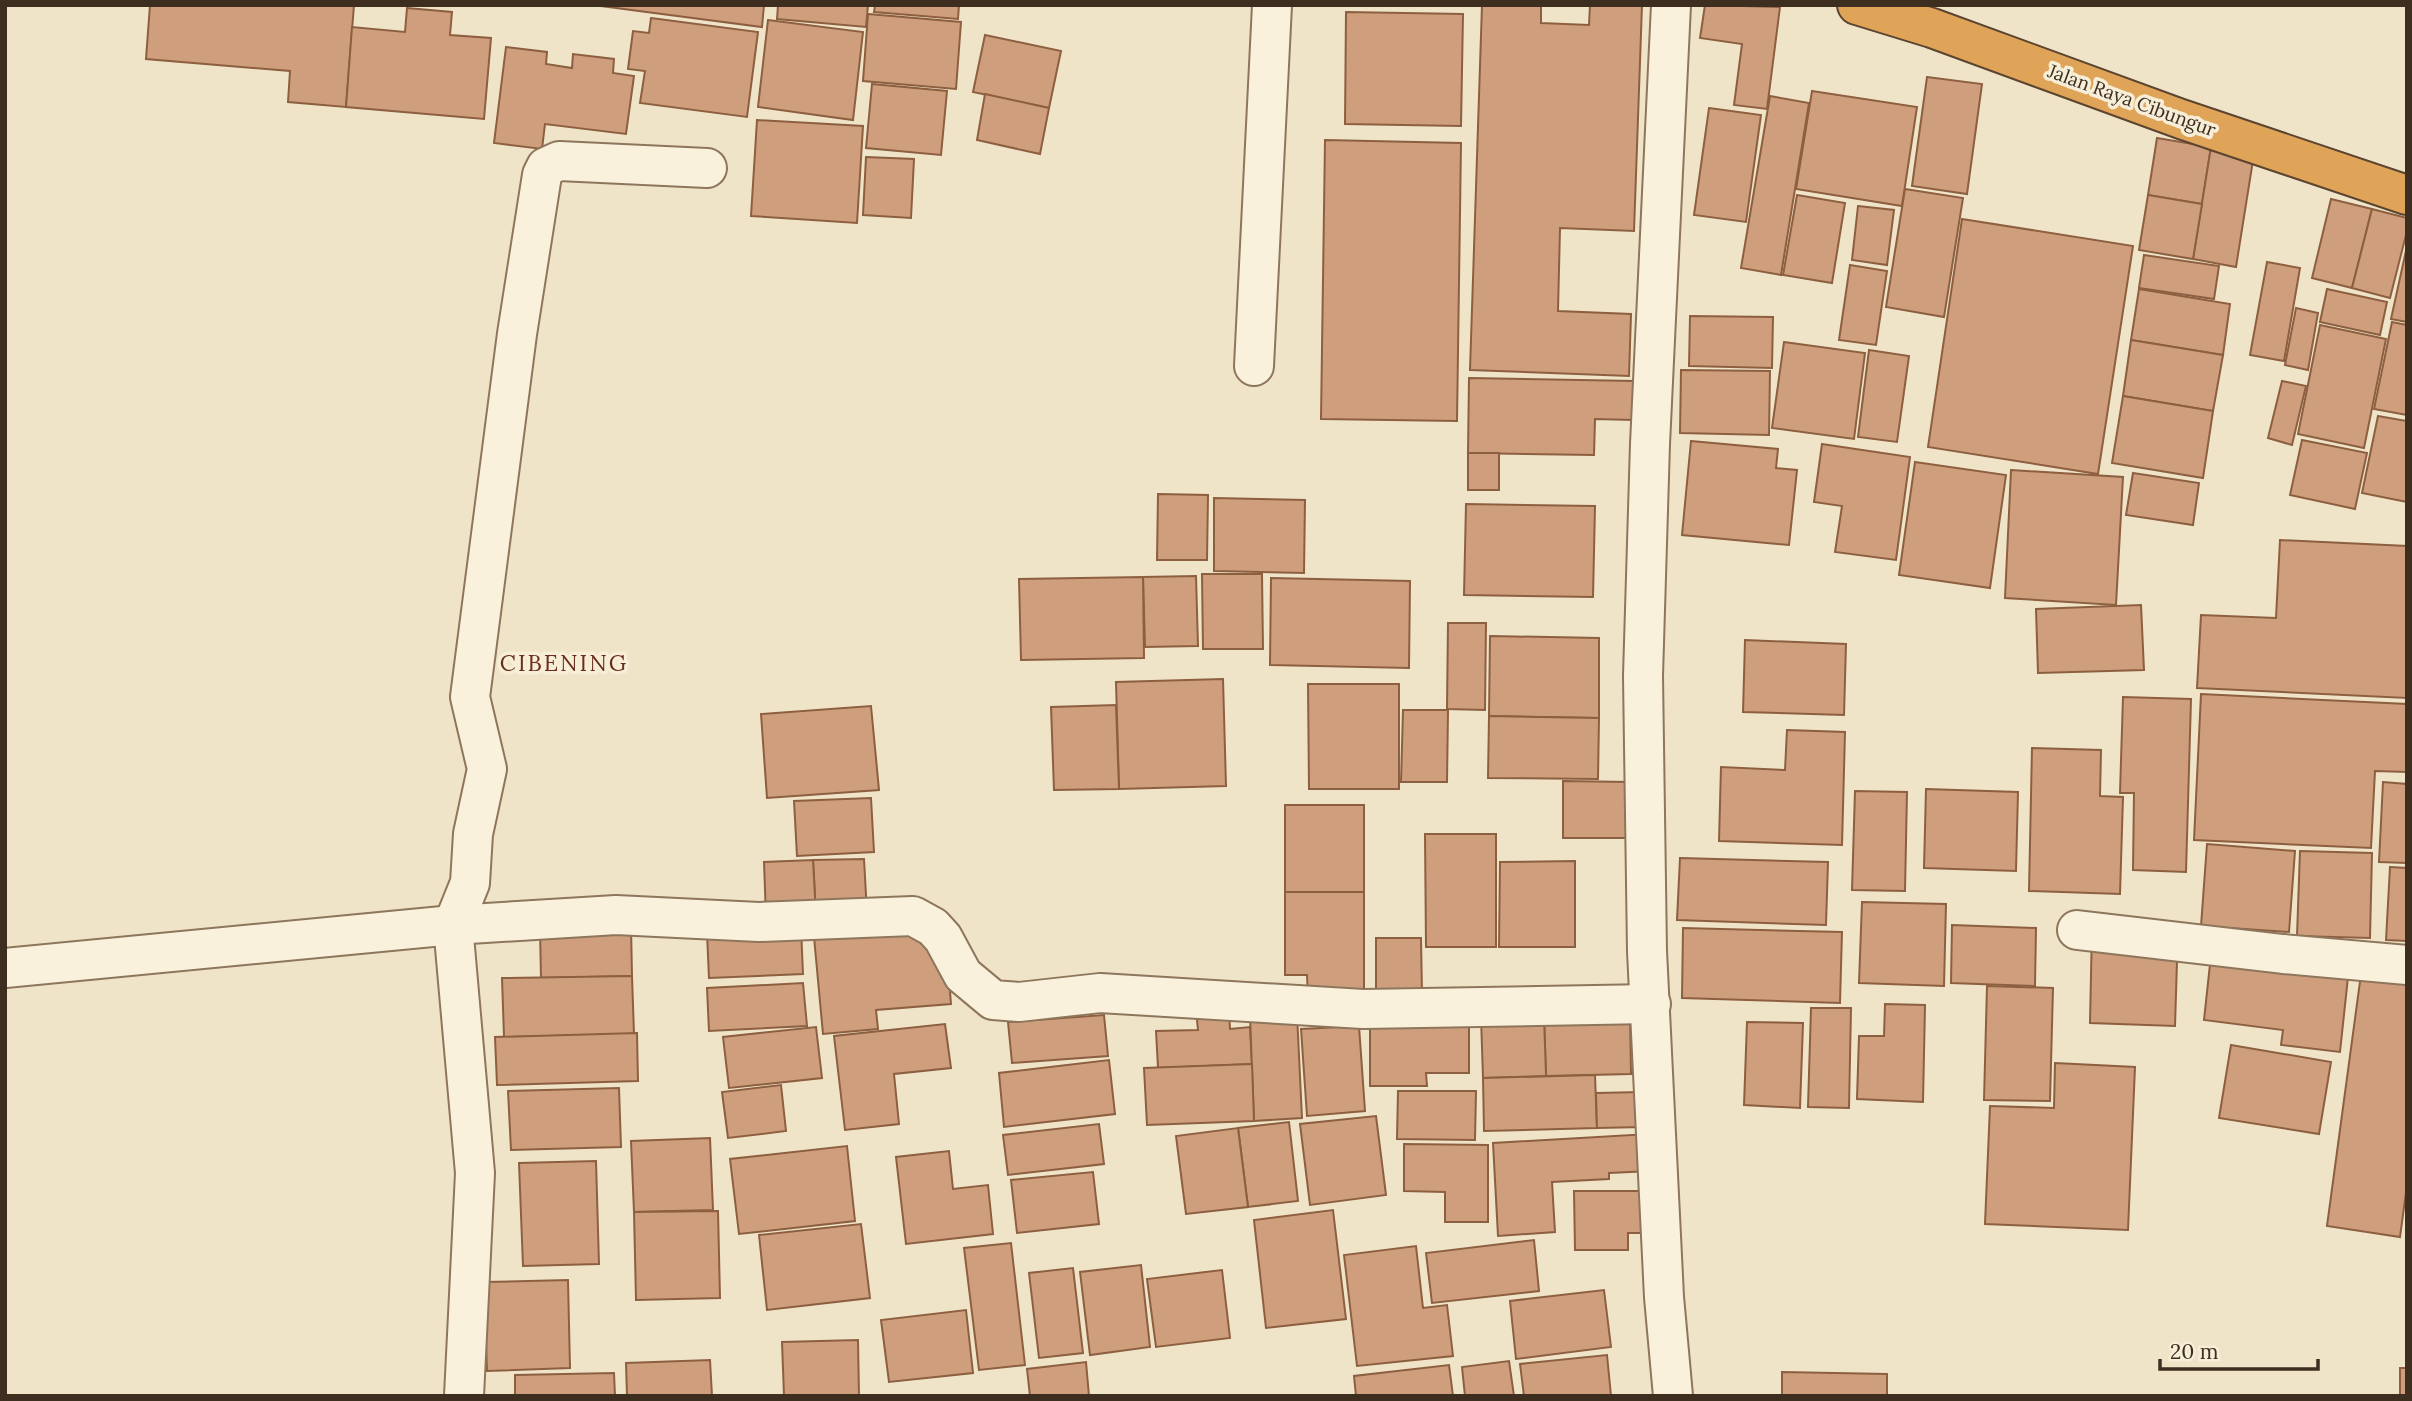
<svg xmlns="http://www.w3.org/2000/svg" width="2412" height="1401" font-family="Lora,serif">
<style>
.building{fill:#cf9f7d;stroke:#8d5f41;stroke-width:2}
.lines{fill:none;stroke-linecap:round;stroke-linejoin:round}
.minor-casing{stroke:#8d765c;stroke-width:42}
.highway-casing{stroke:#5b4430;stroke-width:42}
.minor{stroke:#faf1dc;stroke-width:38}
.highway{stroke:#e0a458;stroke-width:38}
.labels{text-anchor:middle;stroke-width:7;stroke-linejoin:round;paint-order:stroke}
.street-label{font-size:19px;fill:#3d2e20;stroke:#f7eed8}
.quarter-label{font-size:23px;letter-spacing:2px;fill:#6b2e1e;stroke:#f7eed8}
</style>
<rect width="100%" height="100%" fill="#f0e4c8"/>
<!-- building -->
<g class="building">
<path d="M150,5H354L346,107L288,102L290,71L146,59Z"/>
<path d="M593,5H764L762,27Z"/>
<path d="M778,5H868L866,27L777,19Z"/>
<path d="M875,5H959L958,19L874,12Z"/>
<path d="M1482,5H1541V23L1589,25L1590,5H1642L1634,231L1560,228L1558,311L1631,314L1629,376L1470,370Z"/>
<path d="M1705,5L1780,7L1767,109L1734,105L1742,44L1700,38Z"/>
<path d="M407,8L452,12L450,35L491,38L484,119L346,107L352,27L405,32Z"/>
<path d="M1346,12L1463,14L1461,126L1345,124Z"/>
<path d="M868,14L961,22L956,89L863,81Z"/>
<path d="M651,18L758,32L747,117L640,103L645,71L628,69L633,31L649,33Z"/>
<path d="M768,20L863,32L853,120L758,107Z"/>
<path d="M985,35L1061,51L1049,108L973,92Z"/>
<path d="M506,47L547,52L546,64L572,68L573,54L614,59L613,73L634,76L626,134L545,124L542,149L494,143Z"/>
<path d="M1927,77L1982,84L1967,194L1912,186Z"/>
<path d="M872,84L947,91L941,155L866,148Z"/>
<path d="M1812,91L1917,107L1902,206L1796,189Z"/>
<path d="M985,94L1049,108L1040,154L977,140Z"/>
<path d="M1770,96L1809,103L1781,275L1741,268Z"/>
<path d="M1709,108L1761,115L1746,222L1694,215Z"/>
<path d="M757,120L863,126L857,223L751,216Z"/>
<path d="M2157,138L2211,147L2202,204L2148,195Z"/>
<path d="M1325,140L1461,143L1457,421L1321,419Z"/>
<path d="M2211,147L2254,154L2236,267L2193,259Z"/>
<path d="M866,157L914,159L911,218L863,215Z"/>
<path d="M1905,189L1963,198L1944,317L1886,307Z"/>
<path d="M1797,195L1845,203L1832,283L1783,275Z"/>
<path d="M2148,195L2202,204L2193,259L2139,250Z"/>
<path d="M2331,199L2372,209L2352,288L2312,278Z"/>
<path d="M1858,206L1894,210L1887,265L1852,260Z"/>
<path d="M2372,209L2407,218V231L2390,298L2352,288Z"/>
<path d="M1962,219L2133,246L2098,474L1928,447Z"/>
<path d="M2407,246V322L2391,319Z"/>
<path d="M2144,255L2219,266L2214,299L2139,288Z"/>
<path d="M2267,262L2300,268L2284,361L2250,355Z"/>
<path d="M1850,265L1887,271L1876,345L1839,340Z"/>
<path d="M2139,289L2230,304L2223,355L2131,340Z"/>
<path d="M2327,289L2387,302L2380,335L2320,322Z"/>
<path d="M2296,308L2318,313L2308,370L2285,365Z"/>
<path d="M1690,316L1773,317L1772,368L1689,366Z"/>
<path d="M2392,322L2407,325V415L2374,409Z"/>
<path d="M2320,325L2386,339L2364,448L2298,434Z"/>
<path d="M2131,340L2223,355L2213,411L2123,396Z"/>
<path d="M1784,342L1865,353L1854,439L1772,428Z"/>
<path d="M1869,350L1909,356L1897,442L1858,437Z"/>
<path d="M1681,370L1770,371L1769,435L1680,433Z"/>
<path d="M1469,378L1635,381L1633,420L1595,419L1594,455L1468,453Z"/>
<path d="M2282,381L2306,386L2292,445L2268,438Z"/>
<path d="M2123,396L2213,411L2203,478L2112,463Z"/>
<path d="M2378,416L2407,421V502L2362,493Z"/>
<path d="M2302,440L2367,453L2355,509L2290,495Z"/>
<path d="M1691,441L1778,449L1776,468L1797,470L1789,545L1682,535Z"/>
<path d="M1822,444L1910,457L1896,560L1835,552L1842,506L1814,502Z"/>
<rect x="1468" y="453" width="31" height="37"/>
<path d="M1915,462L2006,475L1990,588L1899,575Z"/>
<path d="M2011,470L2123,477L2116,605L2005,598Z"/>
<path d="M2133,473L2199,483L2193,525L2126,515Z"/>
<path d="M1158,494L1208,495L1207,560H1157Z"/>
<path d="M1214,498L1305,500L1304,573L1214,571Z"/>
<path d="M1466,504L1595,506L1593,597L1464,595Z"/>
<path d="M2280,540L2407,546V698L2197,688L2201,615L2276,618Z"/>
<path d="M1202,574H1262L1263,649H1203Z"/>
<path d="M1196,576L1198,646L1145,647L1143,577Z"/>
<path d="M1143,577L1144,658L1021,660L1019,579Z"/>
<path d="M1271,578L1410,581L1409,668L1270,665Z"/>
<path d="M2141,605L2144,670L2038,673L2036,609Z"/>
<path d="M1448,623H1486L1485,710L1447,709Z"/>
<path d="M1490,636L1599,638V718L1489,716Z"/>
<path d="M1745,640L1846,644L1844,715L1743,712Z"/>
<path d="M1223,679L1226,786L1119,789L1116,682Z"/>
<path d="M1308,684H1399V789H1309Z"/>
<path d="M2201,694L2407,704V772L2375,771L2371,848L2194,840Z"/>
<path d="M2123,697L2191,699L2186,872L2133,870L2134,793H2120Z"/>
<path d="M1116,705L1119,789L1054,790L1051,707Z"/>
<path d="M871,706L879,790L767,798L761,714Z"/>
<path d="M1403,710H1448L1447,782H1401Z"/>
<path d="M1489,716L1599,718L1598,779L1488,778Z"/>
<path d="M1787,730L1845,732L1842,845L1719,841L1721,767L1785,770Z"/>
<path d="M2032,748L2101,750L2100,796L2123,797L2120,894L2029,891Z"/>
<path d="M1563,781L1630,782V838H1563Z"/>
<path d="M2383,782L2407,784V863L2379,862Z"/>
<path d="M1926,789L2018,792L2016,871L1924,868Z"/>
<path d="M1855,791L1907,792L1905,891L1852,890Z"/>
<path d="M871,798L874,852L797,856L794,801Z"/>
<rect x="1285" y="805" width="79" height="87"/>
<path d="M1425,834H1496V947H1426Z"/>
<path d="M2207,844L2295,851L2289,932L2201,926Z"/>
<path d="M2300,851L2372,853L2370,938L2297,936Z"/>
<path d="M1680,858L1828,862L1826,925L1677,920Z"/>
<path d="M864,859L867,913L816,915L813,860Z"/>
<path d="M813,860L816,915L766,917L764,862Z"/>
<path d="M1575,861V947H1499L1500,862Z"/>
<path d="M2390,867L2407,868V941L2386,940Z"/>
<path d="M1285,892H1364V996L1308,997L1307,975H1285Z"/>
<path d="M1862,902L1946,904L1944,986L1859,983Z"/>
<path d="M1952,925L2036,928L2035,986L1951,983Z"/>
<path d="M631,926L632,976L541,978L540,929Z"/>
<path d="M2092,927L2178,929L2175,1026L2090,1023Z"/>
<path d="M801,928L803,974L709,978L707,933Z"/>
<path d="M928,928L947,954L951,1004L876,1010L878,1029L823,1034L814,937Z"/>
<path d="M1683,928L1842,932L1840,1003L1682,998Z"/>
<path d="M1376,938H1421L1422,995L1376,994Z"/>
<path d="M2351,949L2340,1052L2281,1045L2283,1030L2204,1020L2211,955Z"/>
<path d="M2364,952L2407,958V1185L2400,1237L2327,1226Z"/>
<path d="M632,976L634,1034L504,1037L502,978Z"/>
<path d="M803,983L807,1026L709,1031L707,988Z"/>
<path d="M1987,986L2053,988L2050,1101L1984,1100Z"/>
<path d="M1885,1004L1925,1005L1923,1102L1857,1099L1859,1036H1884Z"/>
<path d="M1811,1008H1851L1849,1108L1808,1107Z"/>
<path d="M1229,1009L1230,1029L1250,1027L1252,1064L1158,1068L1156,1031L1198,1030L1196,1010Z"/>
<path d="M1630,1013L1631,1074L1546,1076L1544,1016Z"/>
<path d="M1297,1014L1302,1118L1254,1121L1250,1016Z"/>
<path d="M1104,1015L1108,1056L1012,1063L1008,1022Z"/>
<path d="M1370,1015H1469V1073H1426L1427,1086H1370Z"/>
<path d="M1544,1016L1546,1076L1483,1078L1481,1017Z"/>
<path d="M1747,1022L1803,1023L1800,1108L1744,1105Z"/>
<path d="M945,1024L951,1068L894,1074L899,1124L845,1130L834,1036Z"/>
<path d="M1359,1026L1365,1111L1307,1116L1301,1029Z"/>
<path d="M816,1027L822,1078L729,1088L723,1037Z"/>
<path d="M637,1033L638,1081L497,1085L495,1037Z"/>
<path d="M2231,1045L2331,1062L2319,1134L2219,1118Z"/>
<path d="M1109,1060L1115,1114L1004,1127L999,1073Z"/>
<path d="M2055,1063L2135,1067L2128,1230L1985,1224L1990,1106L2054,1108Z"/>
<path d="M1252,1064L1254,1121L1147,1125L1144,1068Z"/>
<path d="M1595,1075L1597,1128L1484,1131L1483,1078Z"/>
<path d="M781,1085L786,1131L728,1138L722,1092Z"/>
<path d="M619,1088L621,1147L511,1150L508,1091Z"/>
<path d="M1398,1091H1476L1475,1140L1397,1139Z"/>
<path d="M1642,1092L1644,1127L1597,1128L1596,1093Z"/>
<path d="M1376,1116L1386,1195L1310,1205L1300,1124Z"/>
<path d="M1289,1122L1298,1201L1248,1207L1238,1128Z"/>
<path d="M1099,1124L1104,1164L1008,1175L1003,1135Z"/>
<path d="M1238,1128L1248,1207L1186,1214L1176,1136Z"/>
<path d="M1649,1134L1651,1171L1609,1173V1179L1552,1182L1555,1232L1498,1236L1493,1143Z"/>
<path d="M710,1138L713,1210L634,1212L631,1141Z"/>
<path d="M1404,1144L1488,1145V1222H1445V1192L1404,1191Z"/>
<path d="M847,1146L855,1221L739,1234L730,1159Z"/>
<path d="M949,1151L953,1189L988,1185L993,1234L906,1244L896,1157Z"/>
<path d="M596,1161L599,1264L523,1266L519,1163Z"/>
<path d="M1093,1172L1099,1224L1017,1233L1011,1180Z"/>
<path d="M1574,1191H1653L1654,1233H1628V1250H1575Z"/>
<path d="M1333,1210L1346,1319L1266,1328L1254,1220Z"/>
<path d="M718,1211L720,1298L636,1300L634,1212Z"/>
<path d="M861,1224L870,1298L767,1310L759,1235Z"/>
<path d="M1534,1240L1539,1291L1432,1303L1426,1253Z"/>
<path d="M1011,1243L1025,1365L979,1370L964,1248Z"/>
<path d="M1416,1246L1423,1308L1447,1305L1453,1356L1357,1366L1344,1255Z"/>
<path d="M1141,1265L1150,1347L1090,1355L1080,1272Z"/>
<path d="M1073,1268L1083,1353L1039,1358L1029,1273Z"/>
<path d="M1222,1270L1230,1338L1156,1347L1147,1279Z"/>
<path d="M568,1280L570,1368L487,1371L484,1282Z"/>
<path d="M1604,1290L1611,1347L1516,1359L1510,1301Z"/>
<path d="M966,1310L973,1373L889,1382L881,1320Z"/>
<path d="M858,1340L859,1396H784L782,1342Z"/>
<path d="M1607,1355L1611,1396H1524L1520,1364Z"/>
<path d="M710,1360L712,1396H627L626,1363Z"/>
<path d="M1509,1361L1514,1396H1465L1462,1367Z"/>
<path d="M1086,1362L1089,1396H1030L1027,1369Z"/>
<path d="M1449,1365L1453,1396H1356L1354,1376Z"/>
<rect x="2400" y="1368" width="7" height="28"/>
<path d="M1782,1372L1887,1374V1396H1782Z"/>
<path d="M614,1373L615,1396H515V1375Z"/>
</g>
<g class="lines">
<!-- minor casing -->
<g class="minor-casing">
<g id="minor">
<path d="M1671,5L1650,444L1643,676L1647,951L1664,1297L1673,1396"/>
<path d="M1254,366L1272,5"/>
<path d="M2077,930L2283,954L2407,965"/>
<path d="M5,968L453,925L616,915L759,922L913,916L933,927L943,938L963,975L993,1000L1019,1002L1100,993L1363,1009L1651,1004"/>
<path d="M464,1396L475,1173L453,925L470,883L473,834L487,769L470,697L517,334L542,175L546,167L559,161L707,168"/>
</g>
</g>
<!-- highway casing -->
<g class="highway-casing">
<path id="highway" d="M1857,5L1932,28L2181,119L2407,195"/>
</g>
<!-- minor -->
<use href="#minor" class="minor"/>
<!-- highway -->
<use href="#highway" class="highway"/>
</g>
<g class="labels">
<!-- street labels -->
<g class="street-label">
<text transform="translate(2132 100) rotate(20)" y="7">Jalan Raya Cibungur</text>
</g>
<!-- quarter labels -->
<g class="quarter-label">
<text x="564" y="671">CIBENING</text>
</g>
</g>
<!-- border -->
<rect width="2412" height="1401" fill="none" stroke="#3d2e20" stroke-width="14"/>
<!-- scale -->
<path d="M2160 1359v10h158v-10" fill="none" stroke="#3d2e20" stroke-width="3.5"/>
<text x="2170" y="1359" font-size="21" fill="#3d2e20" stroke="#f7eed8" stroke-width="5" paint-order="stroke">20 m</text>
</svg>
